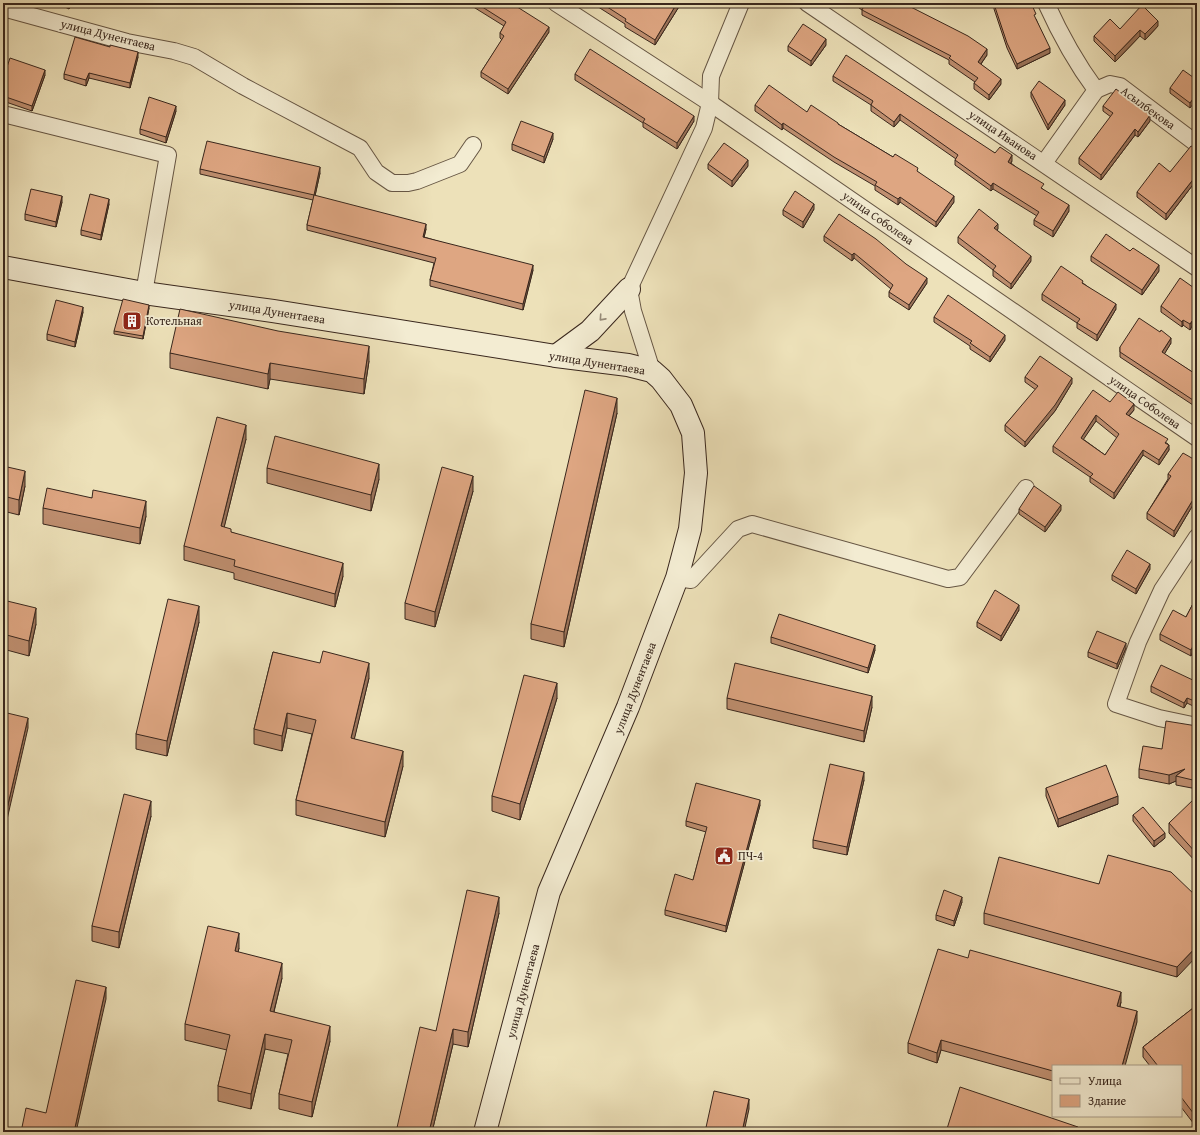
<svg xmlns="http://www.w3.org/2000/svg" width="1200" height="1135" font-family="'Gentium Book Plus',serif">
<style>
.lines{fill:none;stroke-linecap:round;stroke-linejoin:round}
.street-casing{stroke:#665644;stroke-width:18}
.secondary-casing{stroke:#39271d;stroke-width:24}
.street{stroke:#f3ecd2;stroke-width:16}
.secondary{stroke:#f3ecd2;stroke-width:22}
.wall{fill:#bf8f70;stroke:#39271d;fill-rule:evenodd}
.shaded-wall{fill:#9b745b;stroke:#39271d}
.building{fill:#dea682;stroke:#39271d;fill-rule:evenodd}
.oneway{stroke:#968a78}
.labels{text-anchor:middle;stroke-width:3.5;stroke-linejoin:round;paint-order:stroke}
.street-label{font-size:12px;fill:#39271d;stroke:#f3ecd2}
.poi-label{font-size:12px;fill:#39271d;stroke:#f3ecd2;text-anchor:start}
</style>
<rect width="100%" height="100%" fill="#ede1b9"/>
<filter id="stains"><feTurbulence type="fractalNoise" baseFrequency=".005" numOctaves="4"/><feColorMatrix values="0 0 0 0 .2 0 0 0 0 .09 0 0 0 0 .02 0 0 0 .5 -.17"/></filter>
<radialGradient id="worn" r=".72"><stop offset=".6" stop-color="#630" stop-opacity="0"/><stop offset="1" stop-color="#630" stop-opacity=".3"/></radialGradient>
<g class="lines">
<!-- street casing -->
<g class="street-casing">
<g id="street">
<path d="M556,3L710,103L1197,438"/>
<path d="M807,3L1197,268"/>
<path d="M3,8L127,42L174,51L194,57L243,86L360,148L376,172L392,183H408L417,181L460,164L473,145"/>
<path d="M1096,90L1110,84L1120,86L1197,144"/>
<path d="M3,114L168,155L144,293"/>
<path d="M1044,163L1096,90C1076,63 1060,34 1046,3"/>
<path d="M652,371L633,311L629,289L704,128L710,103L711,76L741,3"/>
<path d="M1197,537L1162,590L1138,642L1116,704L1159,718L1197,726"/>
<path d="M677,578L691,580L738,529L752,524L948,579L960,577L1026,488"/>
</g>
</g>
<!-- secondary casing -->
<g class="secondary-casing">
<g id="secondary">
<path d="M3,267L144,293L273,311L556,356L628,365L652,371L661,379L681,405L693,433L696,473L690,529L677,578L628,707L549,892L485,1132"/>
<path d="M556,356L590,331L629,289"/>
</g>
</g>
<!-- street -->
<use href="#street" class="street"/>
<!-- secondary -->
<use href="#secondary" class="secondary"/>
</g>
<!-- wall -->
<g class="wall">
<path d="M57,3H71L69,9Z"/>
<path d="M467,3H511L549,32L508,94L481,77V72L502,40L500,38V33L504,26Z"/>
<path d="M592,3H680V5L655,45L625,27V24Z"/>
<path d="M852,3H906L905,5L987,55L981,64L1001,84L989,100L974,89V83L975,82L949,64V60L862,15V10Z"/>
<path d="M994,4L1036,19L1050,53L1017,69L1007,48L994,9Z"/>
<path d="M1158,26L1145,40L1140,36L1115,62L1094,41V36L1120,29Z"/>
<path d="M826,45L811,66L788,51V46Z"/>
<path d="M138,57L130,88L89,78L86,86L64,79V74Z"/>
<path d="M575,74L694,121L677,149L643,127V123L575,80Z"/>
<path d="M45,75L32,111L3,101V79Z"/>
<path d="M833,76L995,153L1012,161L1011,163L1044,190L1069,211L1053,237L1034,225V220L1037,216L993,189L991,191L955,165V160L956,159L900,120L894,127L871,111V105L833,81Z"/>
<path d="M1197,80L1190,108L1170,93V88Z"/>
<path d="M1031,92L1065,105L1048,130L1031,97Z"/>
<path d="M755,105L807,112L838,124L918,172L954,202L936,227L900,202L898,205L875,190V186L834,162L783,128L782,130L755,111Z"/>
<path d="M1103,106L1150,121L1138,137L1135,135L1101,180L1079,164V158L1111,117L1103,111Z"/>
<path d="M176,111L166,143L140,134V129Z"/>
<path d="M553,139L544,163L512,150V144Z"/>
<path d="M1197,148V184L1195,182L1166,220L1137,197V192L1170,172Z"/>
<path d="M708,164L748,166L732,187L708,169Z"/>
<path d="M200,169L320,173L315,196L426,229L424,237L533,270L523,310L430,286V280L434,263L307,230V225L313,200L200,174Z"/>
<path d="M62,202L56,227L25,220V214Z"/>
<path d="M109,204L101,240L81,235V230Z"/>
<path d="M814,209L803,228L783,215V210Z"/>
<path d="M1197,224V238L1193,235V230Z"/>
<path d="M998,229L997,230L1031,261L1011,289L993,276V270L958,243V237Z"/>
<path d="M824,236L927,283L909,310L889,297V292L891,289L854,258L852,261L824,241Z"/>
<path d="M1130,251L1159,271L1142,295L1091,261V256Z"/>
<path d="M1083,283L1116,309L1097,341L1077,328V323L1042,300V294Z"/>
<path d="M1197,290V330L1192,326L1190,330L1183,325L1182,327L1161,312V306Z"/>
<path d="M149,308L143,339L114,334V331Z"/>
<path d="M83,312L75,347L47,340V334Z"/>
<path d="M934,317L1005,340L990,362L970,349V346L934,322Z"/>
<path d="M1171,343L1164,354L1197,375V405L1196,407L1120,357V347Z"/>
<path d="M170,353L369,361L364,394L270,379L268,389L170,368Z"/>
<path d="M1025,377L1072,383L1055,411L1025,447L1005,431V425L1036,390L1025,382Z"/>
<path d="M1110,402L1134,410L1129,416L1168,444L1169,450L1159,465L1143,455L1114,499L1090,482V477L1053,452V446ZM1096,421L1117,438L1105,455L1083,439Z"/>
<path d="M617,413L564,647L531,639V624Z"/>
<path d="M246,439L224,527L231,532L343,576L335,607L234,579V573L184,560V546Z"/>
<path d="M1197,461V498L1174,537L1147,519V513L1168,479V474Z"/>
<path d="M3,466L25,486L19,515L3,511Z"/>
<path d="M267,468L379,479L371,511L267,483Z"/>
<path d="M473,491L435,627L405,619V603Z"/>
<path d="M92,498L146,516L140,544L43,524V508Z"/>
<path d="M1019,509L1061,510L1045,532L1019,514Z"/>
<path d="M1150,569L1136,594L1112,580V575Z"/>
<path d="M1197,596L1191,656L1160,640V634L1186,617Z"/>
<path d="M3,600L36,624L29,656L3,649Z"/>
<path d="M1019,610L1001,641L977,627V622Z"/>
<path d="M199,622L167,756L136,749V734Z"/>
<path d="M771,637L875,650L868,673L771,643Z"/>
<path d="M1126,648L1117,669L1088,657V652Z"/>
<path d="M273,652L369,678L354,739L403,766L385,837L296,815V800L312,734L287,728L282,751L254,744V729Z"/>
<path d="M1197,682V708L1187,703L1184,708L1151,692V686Z"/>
<path d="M557,698L520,820L492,811V796Z"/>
<path d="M727,698L872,707L864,742L727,709Z"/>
<path d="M1197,726V789L1176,785V781L1169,784L1139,778V769L1162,749Z"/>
<path d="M864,780L847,855L813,848V840Z"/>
<path d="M1046,788L1118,804L1058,827L1046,796Z"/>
<path d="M1197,802V863L1169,833V823Z"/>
<path d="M760,805L726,932L665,915V910L693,880L706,832L686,826V821Z"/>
<path d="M1133,815L1165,838L1154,847L1133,821Z"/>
<path d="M151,816L119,948L92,941V926Z"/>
<path d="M1099,884L1197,897L1177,977L984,924V913Z"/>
<path d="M962,902L954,926L936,920V915Z"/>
<path d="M499,913L468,1047L453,1044L432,1132H396L436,1031Z"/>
<path d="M239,948L238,952L282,978L274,1012L330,1041L312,1117L279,1109V1094L288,1054L265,1049L251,1109L218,1101V1086L227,1050L185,1040V1024Z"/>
<path d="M968,958L1121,1002L1120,1007L1137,1022L1053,1066V1081L941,1050L937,1063L908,1053V1043Z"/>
<path d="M1197,1005V1128L1181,1107V1066H1150L1143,1057V1047Z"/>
</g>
<!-- shaded-wall -->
<g class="shaded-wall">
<path d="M69,3H71L69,9Z"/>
<path d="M677,3H680V5L655,45V40Z"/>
<path d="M1158,21V26L1145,40V34Z"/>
<path d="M549,27V32L508,94V89Z"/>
<path d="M1140,30V36L1115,62V56Z"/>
<path d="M826,39V45L811,66V61Z"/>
<path d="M1050,48V53L1017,69V64Z"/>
<path d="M987,49V55L978,68V62Z"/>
<path d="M138,52V57L130,88V83Z"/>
<path d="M45,70V75L32,111V106Z"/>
<path d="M89,73V78L86,86V80Z"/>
<path d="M1001,79V84L989,100V95Z"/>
<path d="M1197,93V99L1190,108V103Z"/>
<path d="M1065,100V105L1048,130V125Z"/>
<path d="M176,106V111L166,143V137Z"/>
<path d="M900,114V120L894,127V122Z"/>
<path d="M1150,115V121L1138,137V132Z"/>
<path d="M694,116V121L677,149V143Z"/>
<path d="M783,123V128L782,130V125Z"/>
<path d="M1135,129V135L1101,180V175Z"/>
<path d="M553,133V139L544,163V157Z"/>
<path d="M4,139V144L3,151V145Z"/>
<path d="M1012,155V161L1008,167V162Z"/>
<path d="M748,160V166L732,187V181Z"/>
<path d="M320,167V173L314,200V195Z"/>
<path d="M1195,177V182L1166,220V214Z"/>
<path d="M993,183V189L991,191V186Z"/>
<path d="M62,196V202L56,227V222Z"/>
<path d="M954,196V202L936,227V222Z"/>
<path d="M900,197V202L898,205V199Z"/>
<path d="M109,199V204L101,240V235Z"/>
<path d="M814,204V209L803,228V222Z"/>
<path d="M1069,205V211L1053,237V231Z"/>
<path d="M426,224V229L423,242V237Z"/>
<path d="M998,224V229L994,234V228Z"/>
<path d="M854,253V258L852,261V255Z"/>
<path d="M1031,256V261L1011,289V284Z"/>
<path d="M533,265V270L523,310V304Z"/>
<path d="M1159,265V271L1142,295V290Z"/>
<path d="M927,278V283L909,310V305Z"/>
<path d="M1116,304V309L1097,341V335Z"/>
<path d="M149,305V308L143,339V336Z"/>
<path d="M83,307V312L75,347V342Z"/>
<path d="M1183,320V325L1182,327V322Z"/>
<path d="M1192,321V326L1190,330V324Z"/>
<path d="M1005,335V340L990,362V357Z"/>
<path d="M1171,338V343L1162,358V352Z"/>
<path d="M369,346V361L364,394V379Z"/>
<path d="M270,363V379L268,389V374Z"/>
<path d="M1072,378V383L1055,411L1025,447V442Z"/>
<path d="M617,398V413L564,647V632Z"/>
<path d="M1197,400V405L1196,407V402Z"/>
<path d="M1134,404V410L1126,419V414Z"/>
<path d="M1096,415V421L1081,443V438Z"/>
<path d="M246,425V439L221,540V526Z"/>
<path d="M1169,445V450L1159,465V460Z"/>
<path d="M1143,450V455L1114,499V493Z"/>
<path d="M379,464V479L371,511V495Z"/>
<path d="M25,471V486L19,515V500Z"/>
<path d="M473,476V491L435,627V612Z"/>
<path d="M1197,493V498L1174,537V531Z"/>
<path d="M146,501V516L140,544V528Z"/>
<path d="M1061,505V510L1045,532V527Z"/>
<path d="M343,563V576L335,607V594Z"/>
<path d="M1150,564V569L1136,594V589Z"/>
<path d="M1019,605V610L1001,641V636Z"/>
<path d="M199,606V622L167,756V741Z"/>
<path d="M36,608V624L29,656V641Z"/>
<path d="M1197,638V643L1191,656V650Z"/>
<path d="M1126,643V648L1117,669V664Z"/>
<path d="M875,645V650L868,673V668Z"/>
<path d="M369,663V678L351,753V738Z"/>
<path d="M557,683V698L520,820V804Z"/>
<path d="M872,696V707L864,742V731Z"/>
<path d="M1187,698V703L1184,708V703Z"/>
<path d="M287,713V728L282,751V736Z"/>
<path d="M28,718V728L3,837V826Z"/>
<path d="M403,751V766L385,837V822Z"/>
<path d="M1185,769L1176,776V781L1169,784V775Z"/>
<path d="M864,772V780L847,855V847Z"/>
<path d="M1118,796V804L1058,827V819Z"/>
<path d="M760,800V805L726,932V926Z"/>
<path d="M151,801V816L119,948V932Z"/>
<path d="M1165,833V838L1154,847V841Z"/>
<path d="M499,897V913L468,1047V1032Z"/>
<path d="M962,897V902L954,926V921Z"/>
<path d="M239,933V948L235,966V951Z"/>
<path d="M1197,946V956L1177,977V967Z"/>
<path d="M282,963V978L270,1027V1011Z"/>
<path d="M106,987V999L76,1132H74Z"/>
<path d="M1121,992V1002L1117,1016V1006Z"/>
<path d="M1137,1011V1022L1125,1066H1122Z"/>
<path d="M330,1026V1041L312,1117V1102Z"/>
<path d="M453,1029V1044L432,1132H429Z"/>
<path d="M265,1034V1049L251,1109V1094Z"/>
<path d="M941,1040V1050L937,1063V1053Z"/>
<path d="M749,1099V1109L744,1132H742Z"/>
</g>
<!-- building -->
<g class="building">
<path d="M476,3H511L549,27L508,89L481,72L504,36L500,33L506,22Z"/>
<path d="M601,3H677L655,40L625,21L626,19Z"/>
<path d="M859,3H903L968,36L987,49L978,62L1001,79L989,95L974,83L978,78L949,58L951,56L862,10L864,6Z"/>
<path d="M996,3H1031L1036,14L1034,15L1050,48L1017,64L1007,43L994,4Z"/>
<path d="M1142,5L1158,21L1145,34L1140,30L1115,56L1094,36L1110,19L1120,29Z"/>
<path d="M803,24L826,39L811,61L788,46Z"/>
<path d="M75,37L110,47V45L138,52L130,83L89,73L86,80L64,74Z"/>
<path d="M590,49L694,116L677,143L643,122L645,119L575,74Z"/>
<path d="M846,55L995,153L1000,147L1012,155L1008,162L1044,184L1041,188L1069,205L1053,231L1034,220L1039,212L993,183L991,186L955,160L958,155L900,114L894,122L871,105L873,101L833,76Z"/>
<path d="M10,58L45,70L32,106L3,96V79Z"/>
<path d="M1183,70L1197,80V93L1190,103L1170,88Z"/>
<path d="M1039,81L1065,100L1048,125L1031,92Z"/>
<path d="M769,85L807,112L811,105L838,123V124L893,157L895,154L918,168L917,171L954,196L936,222L900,197L898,199L875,185L877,182L834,157L783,123L782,125L755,105Z"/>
<path d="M1116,89L1150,115L1138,132L1135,129L1101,175L1079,158L1113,113L1103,106Z"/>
<path d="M149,97L176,106L166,137L140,129Z"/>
<path d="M521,121L553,133L544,157L512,144Z"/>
<path d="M207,141L320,167L314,195L200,169Z"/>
<path d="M724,143L748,160L732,181L708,164Z"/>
<path d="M1191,146L1197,148V179L1195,177L1166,214L1137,192L1159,163L1170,172Z"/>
<path d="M31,189L62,196L56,222L25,214Z"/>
<path d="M795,191L814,204L803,222L783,210Z"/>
<path d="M90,194L109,199L101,235L81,230Z"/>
<path d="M314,195L426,224L423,237L533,265L523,304L430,280L436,258L307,225Z"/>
<path d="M979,209L998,224L994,228L1031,256L1011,284L993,270L996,266L958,237Z"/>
<path d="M839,214L876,239L906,264L927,278L909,305L889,292L893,285L854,253L852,255L824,236Z"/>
<path d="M1197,224V233L1193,230Z"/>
<path d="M1106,234L1130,251L1133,248L1159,265L1142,290L1091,256Z"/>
<path d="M1061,266L1083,281L1082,283L1116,304L1097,335L1077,323L1080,319L1042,294Z"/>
<path d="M1180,278L1197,290V324L1192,321L1190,324L1183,320L1182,322L1161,306Z"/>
<path d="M948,295L1005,335L990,357L970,343L972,341L934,317Z"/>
<path d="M123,299L149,305L143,336L114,331Z"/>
<path d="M56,300L83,307L75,342L47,334Z"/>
<path d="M180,309L278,331L369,346L364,379L270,363L268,374L170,353Z"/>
<path d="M1139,318L1160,332L1161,330L1171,338L1162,352L1197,375V400L1196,402L1120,352V347Z"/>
<path d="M1040,356L1072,378L1055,405L1025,442L1005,425L1038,386L1025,377Z"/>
<path d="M585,390L617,398L564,632L531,624Z"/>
<path d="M1093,390L1110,402L1118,392L1134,404L1126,414L1168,439L1165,443L1169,445L1159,460L1143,450L1114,493L1090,477L1093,474L1053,446ZM1096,415L1119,434L1105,455L1081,438Z"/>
<path d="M217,417L246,425L221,526L231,529V532L343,563L335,594L234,566L235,560L184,546Z"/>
<path d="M275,436L379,464L371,495L267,468Z"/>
<path d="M1183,453L1197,461V493L1174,531L1147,513L1171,476L1168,474Z"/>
<path d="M3,466L25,471L19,500L3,496Z"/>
<path d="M442,467L473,476L435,612L405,603Z"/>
<path d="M1034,486L1061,505L1045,527L1019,509Z"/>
<path d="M47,488L92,498L93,490L146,501L140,528L43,508Z"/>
<path d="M1127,550L1150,564L1136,589L1112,575Z"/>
<path d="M995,590L1019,605L1001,636L977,622Z"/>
<path d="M1197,596V638L1191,650L1160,634L1173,610L1186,617Z"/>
<path d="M168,599L199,606L167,741L136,734Z"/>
<path d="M3,600L36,608L29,641L3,634Z"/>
<path d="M779,614L875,645L868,668L771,637Z"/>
<path d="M1097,631L1126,643L1117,664L1088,652Z"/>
<path d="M323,651L369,663L351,738L403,751L385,822L296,800L316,720L287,713L282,736L254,729L273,652L320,663Z"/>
<path d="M735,663L872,696L864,731L727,698Z"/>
<path d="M1161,665L1197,682V702L1187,698L1184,703L1151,686Z"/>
<path d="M524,675L557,683L520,804L492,796Z"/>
<path d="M3,712L28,718L3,826Z"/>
<path d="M1166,721L1197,726V781L1176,776L1185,769L1169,775L1139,769L1143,746L1162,749Z"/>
<path d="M830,764L864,772L847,847L813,840Z"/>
<path d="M1106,765L1118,796L1058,819L1046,788Z"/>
<path d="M696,783L760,800L726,926L665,910L675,874L693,880L707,827L686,821Z"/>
<path d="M124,794L151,801L119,932L92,926Z"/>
<path d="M1194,799L1197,802V854L1169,823Z"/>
<path d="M1143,807L1165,833L1154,841L1133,815Z"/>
<path d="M1108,855L1171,872L1197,897V946L1177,967L984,913L999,857L1099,884Z"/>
<path d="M467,890L499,897L468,1032L453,1029L429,1132H396L420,1027L436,1031Z"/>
<path d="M944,890L962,897L954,921L936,915Z"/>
<path d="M208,926L239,933L235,951L282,963L270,1011L330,1026L312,1102L279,1094L292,1040L265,1034L251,1094L218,1086L230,1035L185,1024Z"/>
<path d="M938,949L968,958L970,950L1121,992L1117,1006L1137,1011L1122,1066H1053V1071L941,1040L937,1053L908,1043Z"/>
<path d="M76,980L106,987L74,1132H21L26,1108L46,1113Z"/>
<path d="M1197,1005V1118L1181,1097V1066H1158L1143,1047Z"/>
<path d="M960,1087L1078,1127L1077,1130L1086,1132H946Z"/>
<path d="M714,1091L749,1099L742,1132H705Z"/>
</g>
<!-- one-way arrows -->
<defs><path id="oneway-chevron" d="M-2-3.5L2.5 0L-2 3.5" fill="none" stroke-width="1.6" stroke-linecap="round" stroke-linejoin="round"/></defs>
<use class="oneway" href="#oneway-chevron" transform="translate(602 318) rotate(132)"/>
<!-- icons -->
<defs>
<g id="building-square" transform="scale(1)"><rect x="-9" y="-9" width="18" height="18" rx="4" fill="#8f2418" stroke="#f3ecd2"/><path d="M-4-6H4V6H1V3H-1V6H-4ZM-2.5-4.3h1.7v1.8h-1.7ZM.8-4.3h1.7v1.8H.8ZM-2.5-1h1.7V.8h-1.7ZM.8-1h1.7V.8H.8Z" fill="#fff"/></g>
<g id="civic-square" transform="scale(1)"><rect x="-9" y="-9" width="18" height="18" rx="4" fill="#8f2418" stroke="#f3ecd2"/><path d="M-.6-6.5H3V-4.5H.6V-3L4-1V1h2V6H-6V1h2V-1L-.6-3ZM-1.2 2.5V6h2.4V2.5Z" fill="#fff"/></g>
</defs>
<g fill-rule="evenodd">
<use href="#building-square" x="132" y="321"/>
<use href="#civic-square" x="724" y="856"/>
</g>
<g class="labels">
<!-- street labels -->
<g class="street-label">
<text transform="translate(108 35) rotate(14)" y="4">улица Дунентаева</text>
<text transform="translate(1148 108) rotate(36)" y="4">Асылбекова</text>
<text transform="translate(1003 135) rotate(34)" y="4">улица Иванова</text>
<text transform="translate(878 218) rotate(35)" y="4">улица Соболева</text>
<text transform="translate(277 312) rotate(9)" y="4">улица Дунентаева</text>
<text transform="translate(597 363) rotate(9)" y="4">улица Дунентаева</text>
<text transform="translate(1145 402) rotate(35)" y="4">улица Соболева</text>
<text transform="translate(635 688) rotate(-69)" y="4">улица Дунентаева</text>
<text transform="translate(523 991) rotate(-75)" y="4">улица Дунентаева</text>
</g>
<!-- poi labels -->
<g class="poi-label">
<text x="146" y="325">Котельная</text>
<text x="738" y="860">ПЧ-4</text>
</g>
</g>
<!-- margin -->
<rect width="1200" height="1135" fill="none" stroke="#ede1b9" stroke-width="16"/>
<rect x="4" y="4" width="1192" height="1127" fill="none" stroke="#39271d" stroke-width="2"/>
<rect x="8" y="8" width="1184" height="1119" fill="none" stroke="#39271d"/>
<!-- legend -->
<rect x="1052" y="1065" width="130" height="52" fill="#f3ecd2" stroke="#a99d8a"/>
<rect x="1060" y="1078" width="20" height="6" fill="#f3ecd2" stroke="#a99d8a"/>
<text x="1088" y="1085" font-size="12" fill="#39271d">Улица</text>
<rect x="1060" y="1095" width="20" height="12" fill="#dea682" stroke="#a99d8a"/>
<text x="1088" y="1105" font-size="12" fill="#39271d">Здание</text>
<rect width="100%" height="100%" filter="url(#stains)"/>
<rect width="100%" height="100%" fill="url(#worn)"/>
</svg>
